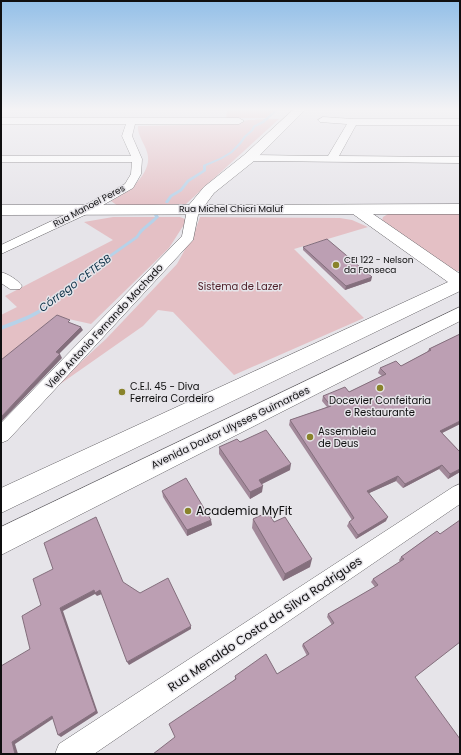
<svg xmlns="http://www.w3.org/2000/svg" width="461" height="755" font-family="Poppins,sans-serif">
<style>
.green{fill:#e4c0c5}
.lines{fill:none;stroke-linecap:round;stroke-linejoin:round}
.stream{fill:#b6d2e9;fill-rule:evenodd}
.street-casing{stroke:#666468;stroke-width:1}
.secondary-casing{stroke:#666468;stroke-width:1}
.street{fill:#fff;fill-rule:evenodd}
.secondary{fill:#fff;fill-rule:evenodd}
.wall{fill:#a2899a}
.shaded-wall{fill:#846f7d}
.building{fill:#bc9fb3;stroke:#846f7d}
.poi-dot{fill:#89832b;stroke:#e6e4e9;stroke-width:1.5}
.labels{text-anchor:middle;stroke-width:3;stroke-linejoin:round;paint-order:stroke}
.far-street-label{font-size:9px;fill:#0f0f10;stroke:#e6e4e9}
.far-poi-label{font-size:9px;fill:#0f0f10;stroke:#e6e4e9;text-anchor:start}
.park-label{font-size:10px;fill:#4d1d27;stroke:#e6e4e9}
.street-label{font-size:10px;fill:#0f0f10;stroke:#e6e4e9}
.poi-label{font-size:10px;fill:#0f0f10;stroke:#e6e4e9;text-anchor:start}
.water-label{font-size:11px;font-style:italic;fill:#082d44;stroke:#e6e4e9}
.near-poi-label{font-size:12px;fill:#0f0f10;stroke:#e6e4e9;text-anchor:start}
.near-street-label{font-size:12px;fill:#0f0f10;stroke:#e6e4e9}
</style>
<rect width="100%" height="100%" fill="#e6e4e9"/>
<!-- green -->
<g class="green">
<path d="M227,109H276L266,118H226Z"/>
<path d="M279,119L186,204L118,206L111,201C127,193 154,173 147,152C144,143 137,134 138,126L232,124L248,120Z"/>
<path d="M388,214H460V271H455L444,265L382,220L383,217Z"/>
<path d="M113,217H180L185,219V223L169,248L91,324L55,316L13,353L10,363L1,360V315L17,307L5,296L113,240L84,222Z"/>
<path d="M200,217L340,218L352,220L368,227L294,249L364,318L234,375L173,312L158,310L143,326L46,394L106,339L177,264L195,231Z"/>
</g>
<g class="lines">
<!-- stream -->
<g class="stream">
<path d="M277,109H279L264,123L255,127L253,131L246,137L241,144L232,153L222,159L206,166V171L189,182L182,191L172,197L168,203H166L165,202L170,195L180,189L187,180L203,170V165L220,158L230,152L239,143L244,136L251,130L253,126L262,121Z"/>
<path d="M154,212H156L159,217C152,225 143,229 138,238L70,286C53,310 29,320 1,330V326C28,316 50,308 68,284L136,236L140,230L155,217L153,213Z"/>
</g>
<!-- street casing -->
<g class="street-casing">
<g id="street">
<path d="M323,117L353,119H460V125H356L339,156L460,157V163L249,161L244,158L249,155L328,156L347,124L320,122L318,120Z"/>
<path d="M1,118H239L244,121L239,124H135L132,136L142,159L141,174L133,188L89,213L1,254V245L81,207L125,184L131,174L132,162H1V156H131L122,136L126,124H1Z"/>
<path d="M193,206L199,210L193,240L8,440L1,443V423L182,236L187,210Z"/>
<path d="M1,272C8,274 18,280 22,286L20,289H10L1,283Z"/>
<path d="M460,484V504L94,754H55L59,744L453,487Z"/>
</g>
</g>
<!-- secondary casing -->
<g class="secondary-casing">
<g id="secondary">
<path d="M294,109H306L254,161L214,193L205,205L460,204V214H373L460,274V291L1,513V488L448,282L353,214L1,215V205H189L204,187L244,155Z"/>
<path d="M460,307V321L1,555V527Z"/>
</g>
</g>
<!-- street -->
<use href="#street" class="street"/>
<!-- secondary -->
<use href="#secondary" class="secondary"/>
</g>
<!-- wall -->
<g class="wall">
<path d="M303,247L371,281L345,290L303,250Z"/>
<path d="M460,334V424L442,433L460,452V472L448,479L439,469L403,488L396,481L369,493L386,521L356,539L347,526L349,522L352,520L289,425L290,420L327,407L322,401L323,396L349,392L382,376L378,373L380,368L401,366L427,352L429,349Z"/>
<path d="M240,442L290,470L262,484V492L250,499L219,454V447Z"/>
<path d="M162,491L212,525L187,536L163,497Z"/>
<path d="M253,519L274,522L310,567L283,581L252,528Z"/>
<path d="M437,531L460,642L175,737L235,679V676L277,674L307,656L302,646L303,644L332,625L327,617L328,614L375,587L371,582L373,579L400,562L399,560L401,557Z"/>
</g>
<!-- shaded-wall -->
<g class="shaded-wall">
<path d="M372,277L371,281L345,290L346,286Z"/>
<path d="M81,327L83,330L57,356L56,352Z"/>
<path d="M60,354L62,358L1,422V417Z"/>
<path d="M460,421V424L438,435L440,431Z"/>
<path d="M291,464L290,470L258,486L259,480Z"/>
<path d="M442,465L439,469L403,488L405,484Z"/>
<path d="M460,469V472L448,479L450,474Z"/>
<path d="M398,476L396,481L365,495L367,491Z"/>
<path d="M263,486L262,492L250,499V492Z"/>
<path d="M388,517L386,521L356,539L358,535Z"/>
<path d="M211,520L212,525L187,536V530Z"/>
<path d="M312,559L310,567L283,581L285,574Z"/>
<path d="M94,590H100L102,594L97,596L95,594L63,611L98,713L61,737L58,735L60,608Z"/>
<path d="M191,626V629L129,665L127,662Z"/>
<path d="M52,716L54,718L15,744L18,754H15L12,742Z"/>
</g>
<!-- building -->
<g class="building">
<path d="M327,239L372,277L346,286L303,247Z"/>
<path d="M57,315L70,320L68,322L81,327L56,352L60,354L1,417V360Z"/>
<path d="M460,334V421L440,431L460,452V469L450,474L442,465L405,484L398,476L367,491L388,517L358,535L349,522L354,518L290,420L331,406L323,396L345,387L349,392L386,374L380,368L396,361L401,366L431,350L429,349Z"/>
<path d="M266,430L291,464L259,480L263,486L250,492L219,447L237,439L240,442Z"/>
<path d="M186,478L211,520L187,530L162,491Z"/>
<path d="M268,512L274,522L285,517L312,559L285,574L253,519Z"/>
<path d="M96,517L123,582L140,593L168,578L191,626L127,662L100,590L95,593L94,590L60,608L96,711L58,735L52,716L12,742L15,754H1V666L30,649L22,616L41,605L33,579L53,569L44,543Z"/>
<path d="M460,520V642L415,677L460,739V754H153L175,737L169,724L236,679L235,676L266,654L277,674L309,654L303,644L334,623L328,614L378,585L373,579L404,559L401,557L437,531L440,534Z"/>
</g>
<!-- sky -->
<linearGradient id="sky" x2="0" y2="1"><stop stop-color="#94c0e8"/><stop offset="0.51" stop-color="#f4f3f5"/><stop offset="1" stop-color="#f4f3f5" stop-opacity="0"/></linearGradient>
<rect width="461" height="214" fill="url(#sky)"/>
<!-- markers -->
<g class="poi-dot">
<circle cx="336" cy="265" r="4"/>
<circle cx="380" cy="388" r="4"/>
<circle cx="122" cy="392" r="4"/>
<circle cx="310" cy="437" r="4"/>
<circle cx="188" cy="511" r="4"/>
</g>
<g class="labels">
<!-- far-street labels -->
<g class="far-street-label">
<text transform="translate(89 206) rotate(-28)" y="3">Rua Manoel Peres</text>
<text x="231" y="212">Rua Michel Chicri Maluf</text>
</g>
<!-- far-poi labels -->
<g class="far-poi-label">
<text x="344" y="263">CEI 122 - Nelson<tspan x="344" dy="10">da Fonseca</tspan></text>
</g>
<!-- park labels -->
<g class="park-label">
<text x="240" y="290">Sistema de Lazer</text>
</g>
<!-- street labels -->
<g class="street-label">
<text transform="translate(104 326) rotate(-47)" y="4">Viela Antonio Fernando Machado</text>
<text transform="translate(230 427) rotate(-26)" y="4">Avenida Doutor Ulysses Guimarães</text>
</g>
<!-- poi labels -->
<g class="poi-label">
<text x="130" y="390">C.E.I. 45 - Diva<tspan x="130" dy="12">Ferreira Cordeiro</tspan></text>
<text x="380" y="404" text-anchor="middle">Docevier Confeitaria<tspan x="380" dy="12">e Restaurante</tspan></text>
<text x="318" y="435">Assembleia<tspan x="318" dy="12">de Deus</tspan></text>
</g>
<!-- water labels -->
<g class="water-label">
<text transform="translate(75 283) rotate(-37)" y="4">Córrego CETESB</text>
</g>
<!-- near-poi labels -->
<g class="near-poi-label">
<text x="196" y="515">Academia MyFit</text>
</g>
<!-- near-street labels -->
<g class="near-street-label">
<text transform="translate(265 624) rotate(-34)" y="4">Rua Menaldo Costa da Silva Rodrigues</text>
</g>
</g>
<!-- border -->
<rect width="461" height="755" fill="none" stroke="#0f0f10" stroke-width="4"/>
</svg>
